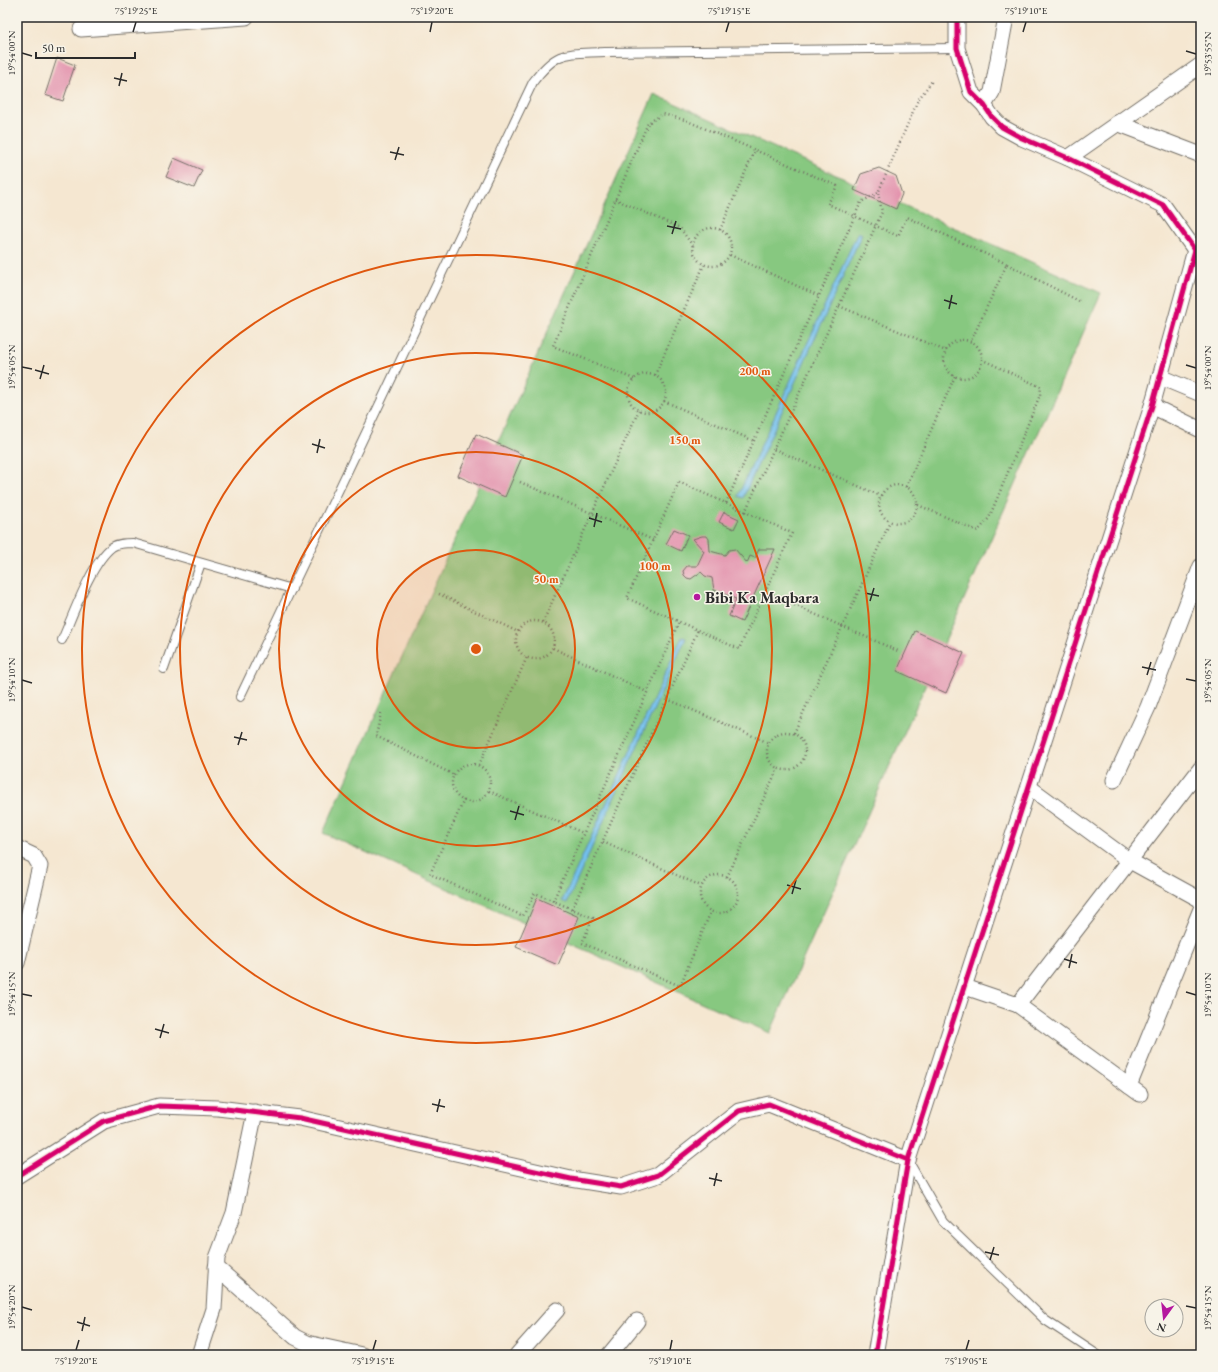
<svg xmlns="http://www.w3.org/2000/svg" width="1218" height="1372" font-family="'EB Garamond',serif">
<style>
.green{fill:#87c880;stroke:#597a56}
.water{fill:#73c1ee;stroke:#4f768c}
.lines{fill:none;stroke-linecap:round;stroke-linejoin:round}
.stream{stroke:#73c1ee;stroke-width:4}
.building{fill:#e393ad}
.lane-casing{stroke:#726d65;stroke-width:10}
.street-casing{stroke:#726d65;stroke-width:17}
.path{stroke:#726d65;stroke-width:2.5;stroke-dasharray:1 3;stroke-linecap:butt}
.lane{stroke:#fff;stroke-width:8}
.street{stroke:#fff;stroke-width:15}
.cycleway-casing{stroke:#f7f3e8;stroke-width:8}
.cycleway{stroke:#d6006c;stroke-width:5}
.ticks{fill:none;stroke:#2b2b2b;stroke-width:1.5}
.ring{fill:none;stroke:#df570e;stroke-width:2}
.poi-dot{fill:#b5179e;stroke:#f7f3e8;stroke-width:1.5}
.labels{text-anchor:middle;stroke-width:3;stroke-linejoin:round;paint-order:stroke}
.poi-label{font-size:16px;font-weight:bold;fill:#2b2b2b;stroke:#f7f3e8;text-anchor:start}
.centre{fill:#df570e;stroke:#f7f3e8;stroke-width:2}
.ring-label{font-size:12px;text-anchor:middle;font-weight:bold;fill:#df570e;stroke:#f7f3e8;stroke-width:3;stroke-linejoin:round;paint-order:stroke}
.neatline{fill:none;stroke:#2b2b2b;stroke-width:1.5}
.ticks-label{font-size:10px;text-anchor:middle;fill:#2b2b2b}
</style>
<rect width="100%" height="100%" fill="#f7f3e8"/>
<filter id="ink" filterUnits="userSpaceOnUse"><feTurbulence type="fractalNoise" baseFrequency=".025" numOctaves="2"/><feDisplacementMap in="SourceGraphic" scale="8" xChannelSelector="R" yChannelSelector="G"/><feConvolveMatrix kernelMatrix="1 2 1 2 8 2 1 2 1" color-interpolation-filters="sRGB"/></filter>
<filter id="wash" filterUnits="userSpaceOnUse"><feTurbulence type="fractalNoise" baseFrequency=".012" numOctaves="4" result="noise"/><feDisplacementMap in="SourceGraphic" scale="16" xChannelSelector="R" yChannelSelector="G"/><feGaussianBlur stdDeviation="0.9" result="paint"/><feColorMatrix in="noise" values="0 0 0 0 0 0 0 0 0 0 0 0 0 0 0 0 0 1.4 0 .05"/><feComposite in="paint" operator="in"/></filter>
<g filter="url(#wash)">
<rect width="100%" height="100%" fill="#f5e7d1"/>
<!-- green -->
<path class="green" d="M654,94L1101,293L770,1033L323,833Z"/>
<!-- water -->
<g class="water">
<path d="M858,232L862,234L743,498L738,496Z"/>
<path d="M682,637L686,638L567,903L562,901Z"/>
</g>
<g class="lines">
<!-- stream -->
<path class="stream" d="M1192,1355L1201,1351"/>
</g>
<g id="blocks">
<!-- building -->
<g class="building">
<path d="M57,58L75,65L63,101L45,95Z"/>
<path d="M174,158L202,170L194,188L166,177Z"/>
<path d="M879,168L896,176L902,194L896,209L854,190L861,174Z"/>
<path d="M476,434L523,455L505,497L458,476Z"/>
<path d="M724,512L739,519L734,529L719,522Z"/>
<path d="M674,529L688,535L681,551L666,544Z"/>
<path d="M702,536H707L709,539L710,551L725,555L729,550L735,549L747,563L750,556L755,558L759,549H775L742,622L729,616L736,599L714,590L712,578L705,576L701,572L691,579L687,578L684,575L683,571L687,566H697L704,551L693,539Z"/>
<path d="M915,631L964,653L946,693L897,671Z"/>
<path d="M537,898L579,917L558,965L516,947Z"/>
</g>
</g>
</g>
<g filter="url(#ink)">
<use href="#blocks" fill-opacity="0" stroke="#726d65" stroke-width="1"/>
<g class="lines">
<!-- lane casing -->
<g class="lane-casing">
<g id="lane">
<path d="M62,640C73,615 91,563 112,547C118,543 126,543 133,543L292,589"/>
<path d="M164,669L201,563"/>
<path d="M240,697L533,82C558,49 567,54 605,52L957,48"/>
<path d="M909,1162L943,1221L1045,1320L1098,1355"/>
</g>
</g>
<!-- street casing -->
<g class="street-casing">
<g id="street">
<path d="M81,29L246,17"/>
<path d="M984,105L992,92L1006,17"/>
<path d="M1117,123L1201,155"/>
<path d="M1068,158L1201,65"/>
<path d="M1160,377L1201,394"/>
<path d="M1152,406L1201,430"/>
<path d="M1114,780L1148,707L1201,566"/>
<path d="M1029,787L1130,861L1201,900"/>
<path d="M17,848L34,856L40,866L17,963"/>
<path d="M965,987L1018,1005L1201,768"/>
<path d="M1018,1005L1140,1094"/>
<path d="M1129,1086L1201,909"/>
<path d="M17,1176L104,1121L159,1106L218,1108L300,1118L571,1179L621,1187L658,1175L739,1111L769,1104L908,1160"/>
<path d="M216,1267L295,1337L307,1343L362,1355"/>
<path d="M199,1355L214,1309L217,1258L234,1213L255,1112"/>
<path d="M517,1355L557,1310"/>
<path d="M609,1355L637,1321"/>
<path d="M875,1355L908,1160L1152,406L1195,250L1163,205L1068,158L1022,138L1002,127L992,117L984,105L971,92L957,48V17"/>
</g>
</g>
<!-- path -->
<g class="path">
<path d="M615,199L680,228L693,246"/>
<circle cx="712" cy="247" r="19"/>
<path d="M720,230L755,150L837,186L828,204L898,236L907,217L1007,264L971,341"/>
<path d="M730,255L819,296"/>
<path d="M1007,264L1079,301"/>
<path d="M839,306L946,351"/>
<circle cx="963" cy="359" r="19"/>
<circle cx="647" cy="393" r="19"/>
<path d="M655,375L704,265"/>
<path d="M634,379L553,346L648,123L663,114L685,120L755,150"/>
<path d="M664,401L754,441"/>
<path d="M774,449L881,496"/>
<path d="M520,482L653,540"/>
<path d="M679,482L792,533L739,649L627,598Z"/>
<circle cx="898" cy="504" r="19"/>
<path d="M906,487L955,376"/>
<path d="M726,503L861,202L878,193"/>
<path d="M918,505L978,531L989,518L1040,395L1041,387L983,360"/>
<path d="M745,512L882,212L878,193L918,100L932,81"/>
<path d="M765,592L900,652"/>
<path d="M439,594L518,632"/>
<circle cx="535" cy="640" r="19"/>
<path d="M543,622L639,410"/>
<path d="M553,648L647,692"/>
<path d="M667,699L769,743"/>
<path d="M381,713L376,736L454,775"/>
<circle cx="786" cy="751" r="19"/>
<path d="M794,733L890,522"/>
<circle cx="471" cy="783" r="19"/>
<path d="M479,765L527,657"/>
<path d="M489,791L583,833"/>
<path d="M464,800L430,874L523,916L535,893L593,918L582,943L680,986L711,911"/>
<path d="M603,842L701,886"/>
<circle cx="719" cy="894" r="19"/>
<path d="M727,877L778,768"/>
<path d="M553,901L679,622"/>
<path d="M572,909L698,630"/>
</g>
<!-- lane -->
<use href="#lane" class="lane"/>
<!-- street -->
<use href="#street" class="street"/>
<!-- cycleway casing -->
<g class="cycleway-casing">
<g id="cycleway">
<path d="M17,1176L104,1121L159,1106L218,1108L300,1118L571,1179L621,1187L658,1175L739,1111L769,1104L908,1160"/>
<path d="M875,1355L908,1160L1152,406L1195,250L1163,205L1068,158L1022,138L1002,127L992,117L984,105L971,92L957,48V17"/>
</g>
</g>
<!-- cycleway -->
<use href="#cycleway" class="cycleway"/>
</g>
</g>
<!-- ticks -->
<path class="ticks" d="M133,32L136,22M430,32L432,22M726,32L729,22M1023,32L1026,22M1186,51L1196,54M22,53L32,56M114,78L127,81M119,86L122,73M390,152L404,155M395,160L399,147M667,226L681,229M672,234L676,221M944,300L957,304M949,309L952,295M1186,365L1196,368M22,367L32,369M35,370L49,374M40,379L44,365M312,444L325,448M317,453L320,439M589,518L602,522M594,527L597,513M865,593L879,596M870,601L874,588M1142,667L1156,670M1147,675L1151,662M1186,679L1196,681M22,680L32,683M234,737L247,740M238,745L242,732M510,811L524,815M515,820L519,806M787,885L801,889M792,894L796,880M1064,959L1077,963M1069,968L1072,954M1186,992L1196,995M22,994L32,996M155,1029L169,1033M160,1038L164,1024M432,1104L445,1107M437,1112L440,1099M709,1178L722,1181M714,1186L717,1173M985,1252L999,1255M990,1260L994,1247M1186,1306L1196,1308M22,1307L32,1310M77,1322L90,1326M82,1331L85,1317M76,1350L79,1340M373,1350L376,1340M670,1350L672,1340M966,1350L969,1340"/>
<!-- distance rings -->
<circle cx="476" cy="649" r="99" fill="#df570e" fill-opacity=".12"/>
<g class="ring">
<circle cx="476" cy="649" r="99"/>
<circle cx="476" cy="649" r="197"/>
<circle cx="476" cy="649" r="296"/>
<circle cx="476" cy="649" r="394"/>
</g>
<!-- markers -->
<circle class="poi-dot" cx="697" cy="597" r="4"/>
<g class="labels">
<!-- poi labels -->
<g class="poi-label">
<text x="705" y="603">Bibi Ka Maqbara</text>
</g>
</g>
<circle cx="476" cy="649" r="6" class="centre"/>
<g class="ring-label">
<text x="755" y="375">200 m</text>
<text x="685" y="444">150 m</text>
<text x="655" y="570">100 m</text>
<text x="546" y="583">50 m</text>
</g>
<!-- margin -->
<rect width="1218" height="1372" fill="none" stroke="#f7f3e8" stroke-width="44"/>
<!-- north arrow -->
<g transform="translate(1164 1318) rotate(195)"><circle r="19" fill="#f7f3e8" stroke="#a5a39c"/>
<path d="M0-3L7 15L0 10L-7 15Z" fill="#b5179e"/>
<text y="-6" font-size="11" font-weight="bold" text-anchor="middle" fill="#2b2b2b">N</text>
</g>
<!-- scale -->
<path d="M36 52v6h99v-6" fill="none" stroke="#2b2b2b" stroke-width="2"/>
<text x="42" y="52" font-size="12" fill="#2b2b2b" stroke="#f7f3e8" stroke-width="3" paint-order="stroke">50 m</text>
<rect x="22" y="22" width="1174" height="1328" class="neatline"/>
<g class="ticks-label">
<text x="136" y="14">75°19'25"E</text>
<text x="432" y="14">75°19'20"E</text>
<text x="729" y="14">75°19'15"E</text>
<text x="1026" y="14">75°19'10"E</text>
<text transform="translate(11 53) rotate(-90)" y="4">19°54'00"N</text>
<text transform="translate(1207 54) rotate(-90)" y="4">19°53'55"N</text>
<text transform="translate(11 367) rotate(-90)" y="4">19°54'05"N</text>
<text transform="translate(1207 368) rotate(-90)" y="4">19°54'00"N</text>
<text transform="translate(11 680) rotate(-90)" y="4">19°54'10"N</text>
<text transform="translate(1207 681) rotate(-90)" y="4">19°54'05"N</text>
<text transform="translate(11 994) rotate(-90)" y="4">19°54'15"N</text>
<text transform="translate(1207 995) rotate(-90)" y="4">19°54'10"N</text>
<text transform="translate(11 1307) rotate(-90)" y="4">19°54'20"N</text>
<text transform="translate(1207 1308) rotate(-90)" y="4">19°54'15"N</text>
<text x="76" y="1364">75°19'20"E</text>
<text x="373" y="1364">75°19'15"E</text>
<text x="670" y="1364">75°19'10"E</text>
<text x="966" y="1364">75°19'05"E</text>
</g>
</svg>
